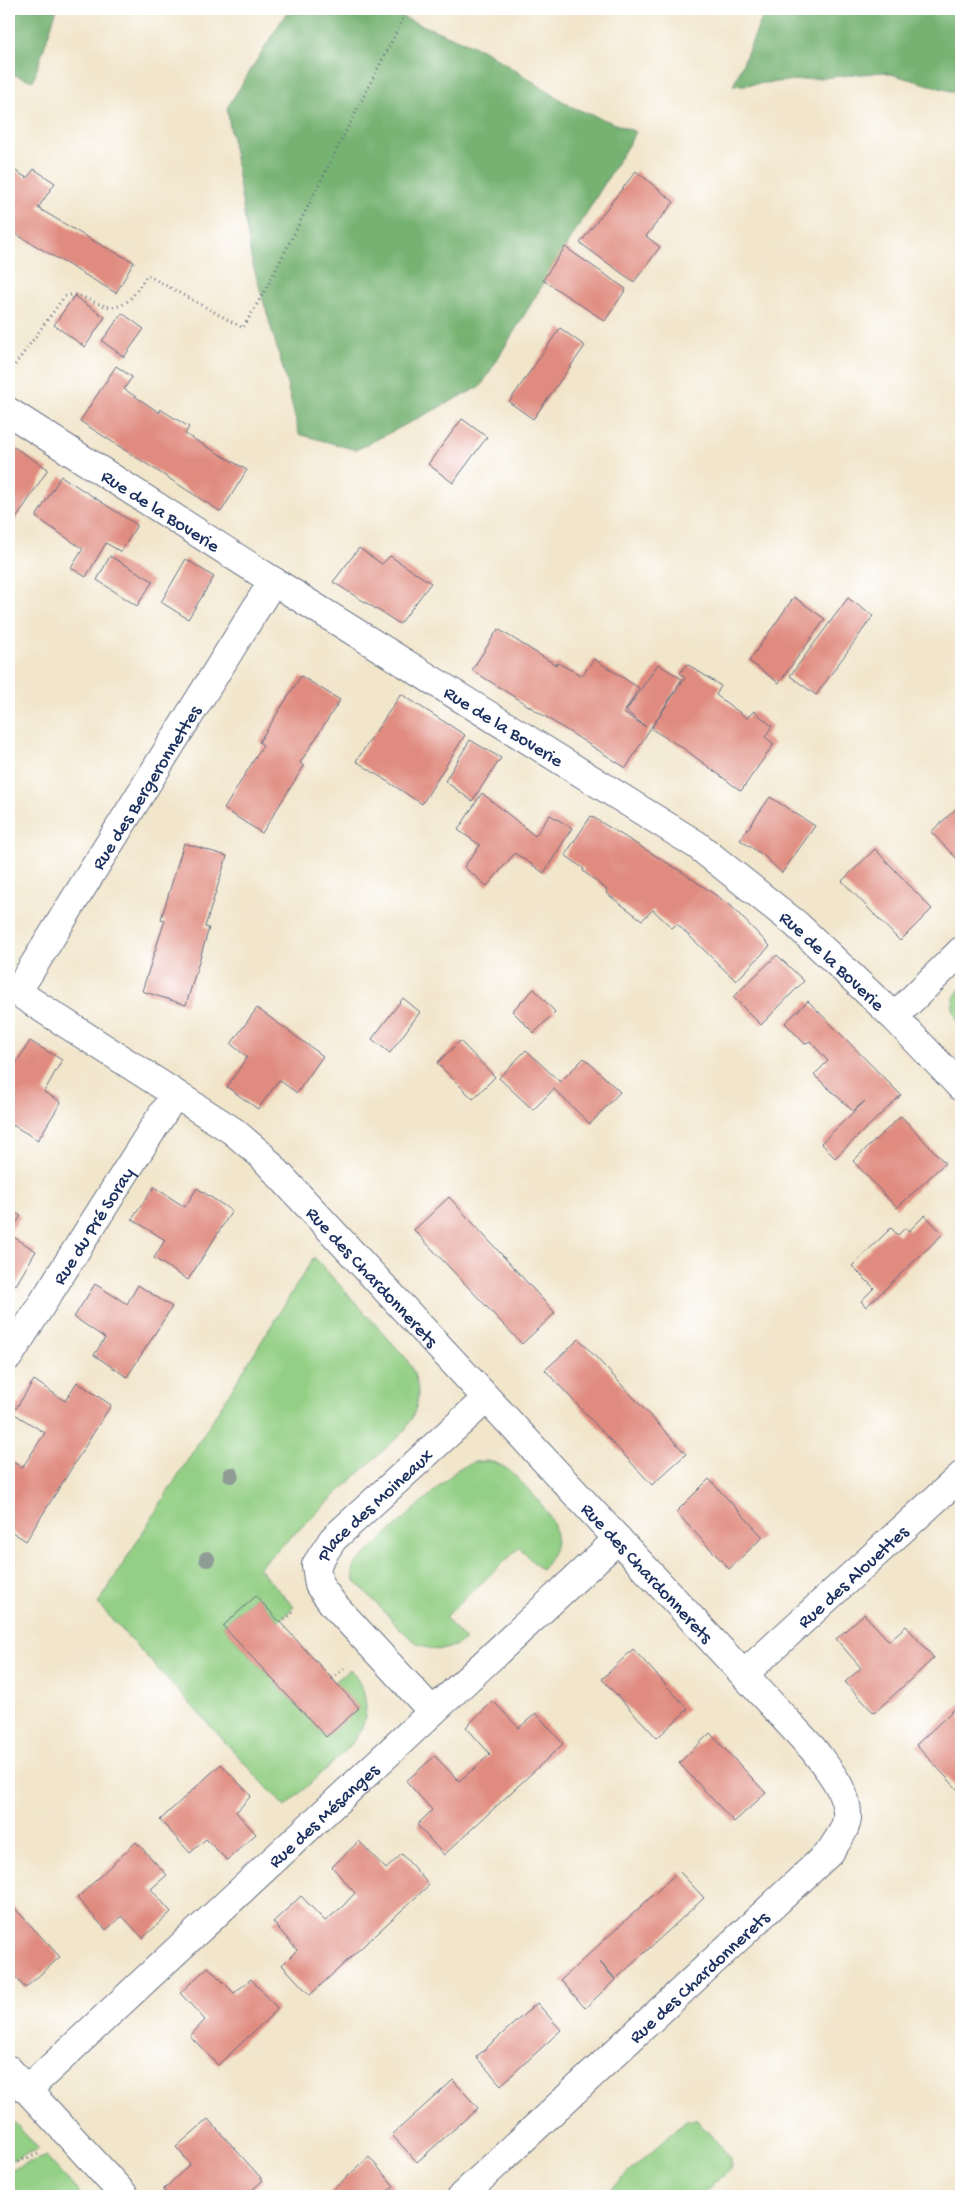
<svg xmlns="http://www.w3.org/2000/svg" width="970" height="2205" font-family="'Gochi Hand',sans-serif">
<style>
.green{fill:#93cf84;stroke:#577f71}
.forest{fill:#76b272;stroke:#487068}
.building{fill:#e08b7f}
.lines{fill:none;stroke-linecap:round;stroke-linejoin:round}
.minor-casing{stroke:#666f84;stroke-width:30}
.tertiary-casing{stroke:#666f84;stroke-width:30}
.path{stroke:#666f84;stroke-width:3;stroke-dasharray:1 4;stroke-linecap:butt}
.minor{stroke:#fff;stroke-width:28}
.tertiary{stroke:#fff;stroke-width:28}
.tree{fill:#8f9b95}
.labels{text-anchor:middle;stroke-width:5;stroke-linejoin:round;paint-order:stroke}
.street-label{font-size:19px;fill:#1b2f5e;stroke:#fff}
</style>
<rect width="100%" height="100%" fill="#fff"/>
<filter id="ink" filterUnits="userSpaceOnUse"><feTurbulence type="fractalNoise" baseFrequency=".02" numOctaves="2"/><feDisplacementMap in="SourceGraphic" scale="10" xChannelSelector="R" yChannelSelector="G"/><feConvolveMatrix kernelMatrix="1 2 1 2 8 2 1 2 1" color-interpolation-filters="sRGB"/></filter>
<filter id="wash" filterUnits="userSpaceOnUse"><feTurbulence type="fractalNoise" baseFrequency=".0096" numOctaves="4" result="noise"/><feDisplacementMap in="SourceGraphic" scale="20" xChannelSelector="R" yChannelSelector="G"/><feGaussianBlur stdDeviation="1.12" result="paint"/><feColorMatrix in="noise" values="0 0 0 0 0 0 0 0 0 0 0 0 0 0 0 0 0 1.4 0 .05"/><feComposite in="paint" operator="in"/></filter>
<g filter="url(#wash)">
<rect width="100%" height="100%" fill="#f1e5ca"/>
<!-- green -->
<g class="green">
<path d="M961,988V1028C953,1013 948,1001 961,988Z"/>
<path d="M314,1257L406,1358C422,1385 422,1403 405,1430L258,1568L294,1607L279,1621L256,1596L223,1626L326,1737L359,1708L335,1682L350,1669C372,1696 371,1722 348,1748L285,1807L98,1604Z"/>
<path d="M488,1461C505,1464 515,1475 526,1487C551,1514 571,1537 541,1570L519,1548L445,1617L465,1640C433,1662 413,1643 390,1618C379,1606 368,1594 356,1582C351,1575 353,1570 356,1563L458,1469L474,1462Z"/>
<path d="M9,2117L39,2149L9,2161Z"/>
<path d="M686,2120H697L731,2158V2168L701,2196H605L606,2193Z"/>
<path d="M46,2156L82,2196H20L9,2179V2170Z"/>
</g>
<!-- forest -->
<g class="forest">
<path d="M9,9H57L33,81L9,73Z"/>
<path d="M297,9H382L484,50L572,107L636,132L481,386L356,450L299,434L285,376L251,258L227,108L285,15Z"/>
<path d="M766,9H961V94L884,72L733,86Z"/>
</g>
<g id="blocks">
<!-- building -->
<g class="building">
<path d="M9,167L27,178L34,169L55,183L38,208L90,239L134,262L116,293L9,230Z"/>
<path d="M636,171L674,202L646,236L660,247L634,282L580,243Z"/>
<path d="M565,247L626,289L605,321L543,280Z"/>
<path d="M74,296L105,317L85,347L54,325Z"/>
<path d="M122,313L144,329L124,357L102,341Z"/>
<path d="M560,328L585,346L533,419L509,402Z"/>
<path d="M116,366L132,377L124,389L160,413V409L189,427L185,434L247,470L221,512L80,421Z"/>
<path d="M462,419L487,437L453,483L428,464Z"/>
<path d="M9,444L48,469L9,530Z"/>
<path d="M61,476L137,525L121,552L106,543L86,577L71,568L83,549L36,517Z"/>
<path d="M359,548L382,564L390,556L431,583L400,624L333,582Z"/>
<path d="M110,556L153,581L137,606L97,580Z"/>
<path d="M186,559L214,577L188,619L161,602Z"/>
<path d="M794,597L825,619L779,683L749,661Z"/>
<path d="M848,598L873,616L816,695L790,676Z"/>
<path d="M498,629L556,665L558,663L582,676L594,659L639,688L624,713L646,727L626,711L658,664L682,679L654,724L685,678L680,673L687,664L721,686L716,695L747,718L754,711L772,726L765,737L774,744L741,791L683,748L653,730V724L626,768L472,670Z"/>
<path d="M301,676L340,700L300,763L304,766L262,833L224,809L263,745L259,742Z"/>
<path d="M401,694L465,735L422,804L356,761Z"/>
<path d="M470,740L501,758L472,801L445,781Z"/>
<path d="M482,793L535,836L550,815L572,828L544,873L515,853L487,886L464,867L480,845L458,830Z"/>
<path d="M770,797L815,826L782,873L763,855L740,840Z"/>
<path d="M961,804V863L931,832Z"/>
<path d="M591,816L682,872L730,905L770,946L736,981L677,924L672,928L653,910L642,920L606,893L607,890L583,871L584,869L565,855Z"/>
<path d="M184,843L227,856L205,927L209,928L186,1005L142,991L165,920L161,919Z"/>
<path d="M875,849L932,909L900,941L842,881Z"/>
<path d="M777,955L804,981L761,1025L733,997Z"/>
<path d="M534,989L555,1012L534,1033L512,1011Z"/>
<path d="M403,998L420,1012L390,1053L372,1039Z"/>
<path d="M808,1001L901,1095L835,1158L821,1143L865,1101L853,1111L814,1075L828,1061L810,1041L805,1044L785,1023Z"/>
<path d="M257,1008L323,1056L297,1093L279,1080L258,1109L227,1087L247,1057L231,1044Z"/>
<path d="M30,1041L62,1060L44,1092L61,1102L38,1140L9,1123V1070L11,1071Z"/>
<path d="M460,1041L495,1077L473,1099L437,1063Z"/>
<path d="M526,1050L560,1082L584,1058L620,1092L590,1124L554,1089L533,1110L499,1078Z"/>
<path d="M901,1116L945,1163L897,1208L853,1161Z"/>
<path d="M154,1187L185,1207L197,1188L232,1211L188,1280L154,1258L165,1240L132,1219Z"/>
<path d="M449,1197L555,1313L522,1344L414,1230Z"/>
<path d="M9,1208L21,1216L9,1234L36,1251L16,1285L9,1281Z"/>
<path d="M925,1215L943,1234L866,1307L861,1301L874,1288L852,1266L891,1228L898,1235L905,1228L909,1231Z"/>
<path d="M95,1284L127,1304L138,1285L172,1307L127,1377L94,1355L105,1338L74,1317Z"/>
<path d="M579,1339L686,1454L652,1485L545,1370Z"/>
<path d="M34,1380L65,1401L77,1382L111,1405L26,1541L9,1530V1459L22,1468L45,1433L13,1413Z"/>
<path d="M709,1479L763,1537L729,1569L676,1512Z"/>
<path d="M256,1596L359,1708L326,1737L223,1626Z"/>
<path d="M864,1614L889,1641L906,1626L934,1658L874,1713L845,1682L861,1668L836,1639Z"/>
<path d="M633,1649L688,1709L657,1738L602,1679Z"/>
<path d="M493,1701L519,1728L536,1713L563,1744L444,1855L417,1825L432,1810L406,1781L435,1756L459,1781L475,1768L490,1754L466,1727Z"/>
<path d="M961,1703V1793L916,1745Z"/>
<path d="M710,1733L766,1793L734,1822L679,1763Z"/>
<path d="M221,1764L251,1796L236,1812L256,1834L227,1860L206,1839L190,1853L160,1820Z"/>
<path d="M359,1841L386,1869L402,1854L429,1885L310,1995L282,1965L297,1950L273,1922L301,1896L325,1921L341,1908L355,1893L332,1867Z"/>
<path d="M136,1842L167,1875L151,1889L171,1912L143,1938L122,1916L106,1930L77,1898Z"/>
<path d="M679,1871L704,1898L616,1979L599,1961L615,1980L585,2008L561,1980Z"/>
<path d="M9,1902L60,1957L25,1988L12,1973L9,1976Z"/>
<path d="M208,1967L234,1993L251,1979L278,2009L218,2065L190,2036L205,2020L180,1993Z"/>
<path d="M537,2003L561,2030L501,2085L476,2057Z"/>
<path d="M453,2080L478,2108L417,2162L392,2135Z"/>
<path d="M208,2119L263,2180L246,2196H221L217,2192L213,2196H170L163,2190L190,2164L176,2147Z"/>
<path d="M369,2157L394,2186L382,2196H326Z"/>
</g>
</g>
</g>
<g filter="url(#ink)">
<use href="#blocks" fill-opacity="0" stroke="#666f84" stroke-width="1"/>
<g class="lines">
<!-- minor casing -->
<g class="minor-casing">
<g id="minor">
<path id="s1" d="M9,987L233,1131L260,1154L813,1749C827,1768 849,1792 847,1818C846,1830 836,1842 830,1852L462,2196"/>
<path id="s2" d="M17,992L273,581"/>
<path d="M894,1017L961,951"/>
<path id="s3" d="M9,1356L175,1094"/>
<path id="s4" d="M744,1674L961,1476"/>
<path id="s5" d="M432,1711L333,1604L319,1585L316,1565L333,1539L486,1399"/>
<path d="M9,2070L125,2196"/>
<path id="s6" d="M27,2090L618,1539"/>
</g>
</g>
<!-- tertiary casing -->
<g class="tertiary-casing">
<g id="tertiary">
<path id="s7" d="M9,412L273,581L697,845L796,924L894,1017L961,1087"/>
</g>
</g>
<!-- path -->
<g class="path">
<path d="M9,373L64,297C81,287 104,317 125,303C134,297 141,284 147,275L243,328L267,287L408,9"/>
<path d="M281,1623L296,1610"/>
<path d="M332,1679L346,1666"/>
<path d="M9,2165L41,2153"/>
<path d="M9,2185L16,2196"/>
</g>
<!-- minor -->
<use href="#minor" class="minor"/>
<!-- tertiary -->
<use href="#tertiary" class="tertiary"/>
</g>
<!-- trees -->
<g class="tree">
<circle cx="231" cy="1475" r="8"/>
<circle cx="207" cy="1559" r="8"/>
</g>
</g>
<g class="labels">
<!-- street labels -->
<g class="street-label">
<text dy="7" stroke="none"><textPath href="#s7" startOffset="181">Rue de la Boverie</textPath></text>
<text dy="7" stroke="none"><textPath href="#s7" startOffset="586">Rue de la Boverie</textPath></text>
<text dy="7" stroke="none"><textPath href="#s2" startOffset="242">Rue des Bergeronnettes</textPath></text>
<text dy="7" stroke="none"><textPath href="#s7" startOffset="991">Rue de la Boverie</textPath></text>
<text dy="7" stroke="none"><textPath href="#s3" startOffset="155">Rue du Pré Soray</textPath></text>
<text dy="7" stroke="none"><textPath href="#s1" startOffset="468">Rue des Chardonnerets</textPath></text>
<text dy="7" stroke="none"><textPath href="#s5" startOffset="274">Place des Moineaux</textPath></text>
<text dy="7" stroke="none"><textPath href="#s1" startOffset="872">Rue des Chardonnerets</textPath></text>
<text dy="7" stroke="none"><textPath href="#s4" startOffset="146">Rue des Alouettes</textPath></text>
<text dy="7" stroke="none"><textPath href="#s6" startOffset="404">Rue des Mésanges</textPath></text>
<text transform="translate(698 1976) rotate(-43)" y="7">Rue des Chardonnerets</text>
</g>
</g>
<!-- margin -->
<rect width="970" height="2205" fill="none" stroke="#fff" stroke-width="30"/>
</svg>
